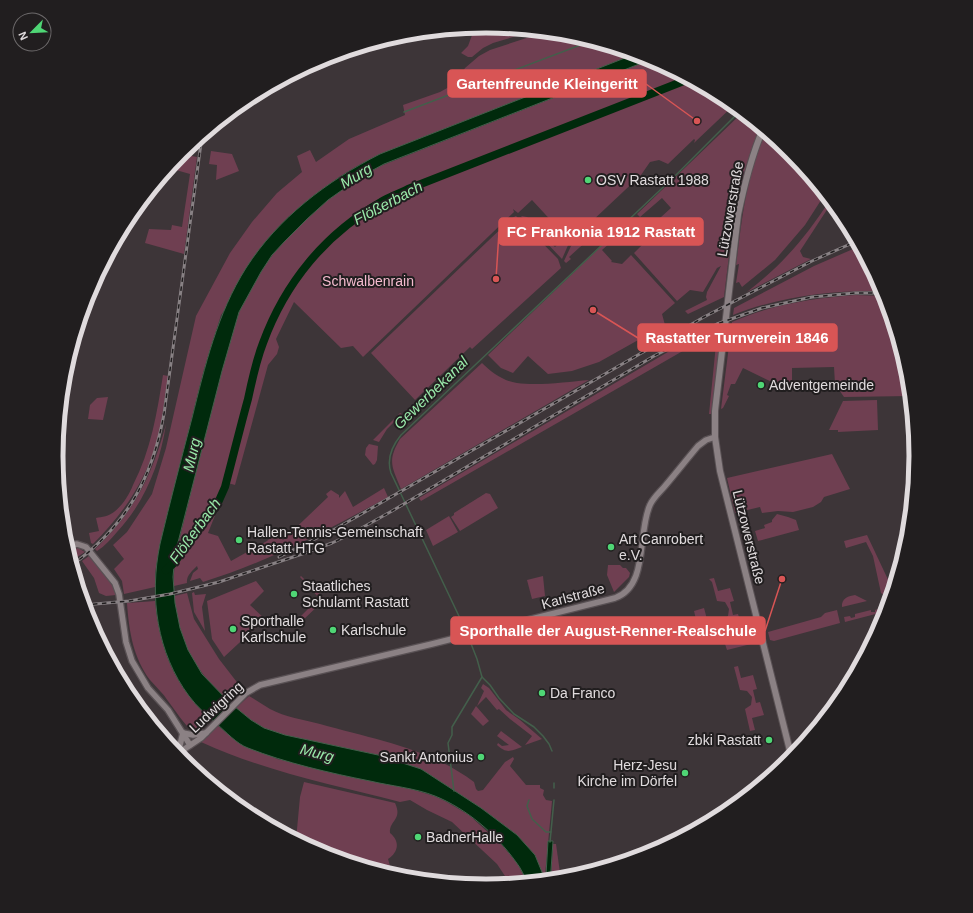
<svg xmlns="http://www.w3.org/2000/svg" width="973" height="913" font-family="Helvetica,sans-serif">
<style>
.green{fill:#6f3f51;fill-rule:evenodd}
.water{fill:#002a0c;stroke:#435f4b}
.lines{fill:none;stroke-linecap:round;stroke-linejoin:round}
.stream{stroke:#435f4b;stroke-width:1.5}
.river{stroke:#002a0c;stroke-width:8}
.tertiary-casing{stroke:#595154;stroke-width:8}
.secondary-casing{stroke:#595154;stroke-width:8}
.tertiary{stroke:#8b8184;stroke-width:5.5}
.secondary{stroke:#8b8184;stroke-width:6}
.rail-casing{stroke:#888184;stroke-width:3}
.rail{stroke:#211e1f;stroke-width:1.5;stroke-dasharray:4.5;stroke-linecap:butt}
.poi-dot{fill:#4fd675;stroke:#211e1f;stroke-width:1.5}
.labels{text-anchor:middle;stroke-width:4;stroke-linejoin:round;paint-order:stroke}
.poi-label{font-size:14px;fill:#e0dbdd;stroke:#211e1f;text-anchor:start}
.street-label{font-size:14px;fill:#e0dbdd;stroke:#211e1f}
.park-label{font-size:14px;fill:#f5bbcf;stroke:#211e1f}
.water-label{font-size:15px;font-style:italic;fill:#9aeaaa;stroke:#211e1f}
.rim{fill:none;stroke:#e0dbdd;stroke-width:5}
.leader{fill:none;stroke:#d85555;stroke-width:1.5}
.callout-dot{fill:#d85555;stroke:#211e1f;stroke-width:1.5}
.callout{fill:#d85555;stroke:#d85555;stroke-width:1.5}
.callout-label{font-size:15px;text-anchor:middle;font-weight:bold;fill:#fff}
</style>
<rect width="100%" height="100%" fill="#3d3538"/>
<!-- green -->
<g class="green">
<path d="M487,26L533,31L493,43L483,48L472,57H468L461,53L468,46L475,27Z"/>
<path d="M545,32L571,34L635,54L380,154L357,166L339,177L301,206L221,315L204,369L160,544L155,573V587L124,594L122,581L114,569L124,559L113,545L127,532L152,494L166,448L196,316L230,253L252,222L277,193L302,172L297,156L310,150L316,162L349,139L405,115L403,105L440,92L449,87L461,75L465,68L479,56L490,50Z"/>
<path d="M652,59L687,78L408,188C399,192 389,196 381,201C337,225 294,265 275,312C282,304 287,293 293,284C323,241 362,213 409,190L690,80L726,99L734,105L695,142L694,143L695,140L694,139L668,164L659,160L650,162L641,175L573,239L569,240L532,200L518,213L513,209L514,212L363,357L353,346L341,348L294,302L276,339L279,347L277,354L268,365L235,485L228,483L208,533L218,536L231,561L267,541L276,532L283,540L328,497L326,494L331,490L339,495V498L345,491L353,507L384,488L388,497C328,530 268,562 203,582L200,578L190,581L193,573L198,569L197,566C192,571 186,576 187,583L174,586C173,563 178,543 184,521C189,500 194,480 199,459C212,411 222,361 239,313C259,255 325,195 378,167Z"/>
<path d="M743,112L761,128C736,180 731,240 724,297L688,314L685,311L707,300L706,297L707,292L721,266L717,268L703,292L690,290L677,301L634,253L648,239L647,238L645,240L643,237L645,235L643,234L645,231L644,230L648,226L650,227L671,208L662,198L640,217L637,214Z"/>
<path d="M766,132L791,152L807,172L806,181L821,189L825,194L805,225L775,260L742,287L739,282L736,283L739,264L736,265C742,220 746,174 766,132Z"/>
<path d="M211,151L232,154L239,171L216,180L217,165L209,164Z"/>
<path d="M181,154L197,157L184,254L145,243L149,229L171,230L172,225L182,227L190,174L169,168Z"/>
<path d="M830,200L832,202L800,251L803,257L811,259L747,292C782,265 806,237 830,200Z"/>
<path d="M516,216L558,259L561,268L472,349L470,347L415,400L371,353L512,218Z"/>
<path d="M521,216L527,217L536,226L541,221L550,224L569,243L562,259ZM548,224L563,239L555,247L540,232Z"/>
<path d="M626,222L629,226L602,250L612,261L611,262L622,264L631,255L675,303L662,314L665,325L599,362L572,371L548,374L528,356L513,373L501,368L488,355Z"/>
<path d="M595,223L600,229L569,257L571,259L566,263L564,261L571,246Z"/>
<path d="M860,246L884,291C832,290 781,296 733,315L734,308L814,266Z"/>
<path d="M855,295L885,296L909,373L911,396L844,397L835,384L834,367L792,368V387H782L743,368L735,384H731L727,395L729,396L723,408L721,409L732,322C770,305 813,298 855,295Z"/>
<path d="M722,326L714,391L713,414H709L717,334L695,344L421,501L419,498L673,349L709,331Z"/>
<path d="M482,363C491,372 503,381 517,383C537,386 568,382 589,380L401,489C392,467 387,461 400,439Z"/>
<path d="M163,375L168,376C165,395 163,414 159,433C148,478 125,512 93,544L91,543L89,533L99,531L96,518C102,517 109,516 114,512C123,505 129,495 133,485C151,450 157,413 163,375Z"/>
<path d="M108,397L103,420L88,419L90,405L97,398Z"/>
<path d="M877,400L878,430L838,432V430H829L843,401Z"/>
<path d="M400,413L402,414L387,429L379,442L373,440Z"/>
<path d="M166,424C160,464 145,502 117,532C111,539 105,546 97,551L95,549C134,512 152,476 166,424Z"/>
<path d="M369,444L378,446L377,460L375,464L373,465L365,455L366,448Z"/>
<path d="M832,454L850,489L824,497L821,502L813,507L793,512L778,511L762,513L760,507L735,513L727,478Z"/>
<path d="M486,493L490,494L498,508L460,531L451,517L454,515V513Z"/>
<path d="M777,514L788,517L796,520L799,530L758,541L755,531L765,528L764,525L772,522V520Z"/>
<path d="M449,516L458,532L433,546L426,530Z"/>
<path d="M867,535L892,588L895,587L887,611L845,622L844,617L850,616L851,618L855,617V614L871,610V612H875V610L881,608L880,604L887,602L885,596L881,593L873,556L866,542L846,548L844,541Z"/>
<path d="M78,548L85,552L74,559L69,557L67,550Z"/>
<path d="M89,556L112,585L116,595L106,596L99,593L94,578L82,561Z"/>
<path d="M608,565H620L623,568H626L630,573L629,577L614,592L607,575Z"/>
<path d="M301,576L325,599L302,621L299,618L319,598L300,577Z"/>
<path d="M543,576L545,596L532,599L527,580Z"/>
<path d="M714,578L718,591L730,588L734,601L730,602L733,615L738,614L742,628L730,631L733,644L758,638L759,642L727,650L725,644L727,639L722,621L728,616L729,609L725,602L717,601L712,582L709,579Z"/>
<path d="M256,581L264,591L250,605L265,619L224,657L212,639L207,601Z"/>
<path d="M194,592L195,595L206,594L202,607L205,631L194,612L192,593Z"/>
<path d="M187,593L194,619L219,659L243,690L229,702C220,693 211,684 203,674C186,653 176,623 174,596Z"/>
<path d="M855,595L867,601L842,607C841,598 849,596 855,595Z"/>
<path d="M155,601C160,650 174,686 211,719L201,730L194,732C183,724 176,711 168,701C163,693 156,687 150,680C133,657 129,631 127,603Z"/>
<path d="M704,608L711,634L700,636L694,611Z"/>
<path d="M837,610L840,623L774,641L770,640L768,632L821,617L825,613Z"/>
<path d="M738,666L741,678L753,675L757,689L753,690L756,703L760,702L764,715L752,718L755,730L750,731L745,709L751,705L752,697L747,691L740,690L734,667Z"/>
<path d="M483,684L489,688L506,710L520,720L542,739L525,745L532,736L510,719L499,709L497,710L486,697L477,706L484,691L481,688Z"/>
<path d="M249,696C256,700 263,705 270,709C285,717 304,720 320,724C373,739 429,748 474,782L476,789L478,791L483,790L505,762L513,757L514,759L510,766L526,785H540V788L544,790L543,795L546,800L552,801L545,875L543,876L535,855L517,835L481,808L421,769L378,755L285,735L264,728L251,720L236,708Z"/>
<path d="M476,706L489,721L483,726L471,714Z"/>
<path d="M218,726L231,736L277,759L411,789L434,796L445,801L469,815L502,845L517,863L528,883L511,885L497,864L452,822L427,810L410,800L400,802C333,785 264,771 201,742Z"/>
<path d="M501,731L522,747C510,751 507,754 497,745L498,743L502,746L509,745L497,736Z"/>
<path d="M304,782L395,803C403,820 389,820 390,833C400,841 399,852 388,859L390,866L384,870L369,869L322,854L296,840L300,797Z"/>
<path d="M553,844H556L561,880L551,881Z"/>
</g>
<!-- water -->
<path class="water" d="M635,54L652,59L384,164L362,176L328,200L307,219L285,241L272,255L261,272L239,312L222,371L175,554L173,577L175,603L180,628L188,650L202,674L229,702L251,720L264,728L285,735L378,755L421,769L481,808L517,835L535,855L544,877L546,875L548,841H553L551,870V881L528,883C524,876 521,868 516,862C496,834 467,809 435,796C415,788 391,786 370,781C330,773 286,763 248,748C237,744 226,732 217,724C207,715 197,707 189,696C157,653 149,597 160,544C170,502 181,460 192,418C205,366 217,314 246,268C278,218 327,181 380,154Z"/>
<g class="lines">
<!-- stream -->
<g class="stream">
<path d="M404,112L591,41"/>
<path d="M467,633L391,473C386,458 392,446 401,435L675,176L740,111"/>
<path d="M468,636L477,659L482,677L490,685L499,698L514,714L534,727L543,736L549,744L552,751"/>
<path d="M554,783V788"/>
<path d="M454,791L448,743L452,735V727L482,677"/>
<path d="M529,800L527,806L532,819L546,832H551"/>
<path d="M550,842L554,800"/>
</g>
<!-- river -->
<path class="river" d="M166,570L174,563L179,556L217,505L225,487C233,457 240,428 248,399C252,380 256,361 263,343C285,283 325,234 381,202C389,197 399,194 408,189L689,79"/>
<!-- tertiary casing -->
<g class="tertiary-casing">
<g id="tertiary">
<path d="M66,546L77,544L86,547L115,583L119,594L126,642L132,661L148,688L168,710L190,745"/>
<path d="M183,733L193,735L206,733"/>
<path d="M178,753L183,733"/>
<path d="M177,754L201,738L246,693L260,685L432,644L615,598C649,586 637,533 650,505C653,498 660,492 665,486C676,473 687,459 698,446L706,440L715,437"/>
<path d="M182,761L188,763L192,768"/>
</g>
</g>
<!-- secondary casing -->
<g class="secondary-casing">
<path id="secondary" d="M763,129C751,157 744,186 738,215L715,411V437L720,471L792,759"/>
</g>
<!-- tertiary -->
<use href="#tertiary" class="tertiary"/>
<!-- secondary -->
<use href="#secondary" class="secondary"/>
<!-- rail casing -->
<g class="rail-casing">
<g id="rail">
<path d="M279,557L337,528L704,317L812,261L857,241"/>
<path d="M72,565C126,526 152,479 164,414L202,136"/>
<path d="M84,605L129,601L170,594L219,582L308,552L332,543L349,535L392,511L654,356L717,324L762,308L812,297L855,293H885"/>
</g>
</g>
<!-- rail -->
<use href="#rail" class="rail"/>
</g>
<!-- markers -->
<g class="poi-dot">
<circle cx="588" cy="180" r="4"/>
<circle cx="761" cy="385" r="4"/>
<circle cx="239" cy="540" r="4"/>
<circle cx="611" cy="547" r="4"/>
<circle cx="294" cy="594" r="4"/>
<circle cx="233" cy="629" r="4"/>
<circle cx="333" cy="630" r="4"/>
<circle cx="542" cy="693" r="4"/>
<circle cx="769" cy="740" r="4"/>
<circle cx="481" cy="757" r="4"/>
<circle cx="685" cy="773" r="4"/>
<circle cx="418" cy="837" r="4"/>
</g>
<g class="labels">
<!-- poi labels -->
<g class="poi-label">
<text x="596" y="185">OSV Rastatt 1988</text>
<text x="769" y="390">Adventgemeinde</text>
<text x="247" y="537">Hallen-Tennis-Gemeinschaft<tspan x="247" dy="16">Rastatt HTG</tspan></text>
<text x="619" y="544">Art Canrobert<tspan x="619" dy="16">e.V.</tspan></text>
<text x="302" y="591">Staatliches<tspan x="302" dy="16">Schulamt Rastatt</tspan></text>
<text x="241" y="626">Sporthalle<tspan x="241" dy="16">Karlschule</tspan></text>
<text x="341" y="635">Karlschule</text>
<text x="550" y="698">Da Franco</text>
<text x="761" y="745" text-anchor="end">zbki Rastatt</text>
<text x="473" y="762" text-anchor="end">Sankt Antonius</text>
<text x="677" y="770" text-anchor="end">Herz-Jesu<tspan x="677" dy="16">Kirche im Dörfel</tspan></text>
<text x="426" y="842">BadnerHalle</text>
</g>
<!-- street labels -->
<g class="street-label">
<text transform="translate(730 209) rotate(-80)" y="5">Lützowerstraße</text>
<text transform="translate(749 537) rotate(76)" y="5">Lützowerstraße</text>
<text transform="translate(573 596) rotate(-15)" y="5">Karlstraße</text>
<text transform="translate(216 707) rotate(-43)" y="5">Ludwigring</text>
</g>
<!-- park labels -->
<g class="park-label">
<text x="368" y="286">Schwalbenrain</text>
</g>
<!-- water labels -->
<g class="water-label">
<text transform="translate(356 176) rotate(-31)" y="5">Murg</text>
<text transform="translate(388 203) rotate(-28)" y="5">Flößerbach</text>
<text transform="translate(431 393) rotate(-44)" y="5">Gewerbekanal</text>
<text transform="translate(192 455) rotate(-77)" y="5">Murg</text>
<text transform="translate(195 531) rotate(-54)" y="5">Flößerbach</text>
<text transform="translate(317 753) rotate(15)" y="5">Murg</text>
</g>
</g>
<!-- crop -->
<path d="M0 0H973V913H0ZM63 456a423 423 0 1 1 846 0a423 423 0 1 1-846 0Z" fill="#211e1f" fill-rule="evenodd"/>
<path class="rim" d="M63 456a423 423 0 1 1 846 0a423 423 0 1 1-846 0Z"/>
<!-- callouts -->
<path class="leader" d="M697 121L646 84M496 279L499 232M593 310L638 338M782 579L765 631"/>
<g class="callout-dot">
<circle cx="697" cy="121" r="4"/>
<circle cx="496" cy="279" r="4"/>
<circle cx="593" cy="310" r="4"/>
<circle cx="782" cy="579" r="4"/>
</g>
<g class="callout">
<rect x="448" y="70" width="198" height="27" rx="4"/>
<rect x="499" y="218" width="204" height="27" rx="4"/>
<rect x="638" y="324" width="199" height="27" rx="4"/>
<rect x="451" y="617" width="314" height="27" rx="4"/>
</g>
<g class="callout-label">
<text x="547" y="89">Gartenfreunde Kleingeritt</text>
<text x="601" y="237">FC Frankonia 1912 Rastatt</text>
<text x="737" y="343">Rastatter Turnverein 1846</text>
<text x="608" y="636">Sporthalle der August-Renner-Realschule</text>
</g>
<!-- north arrow -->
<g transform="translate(32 32) rotate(246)"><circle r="19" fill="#211e1f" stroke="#6d6a6b"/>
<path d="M0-3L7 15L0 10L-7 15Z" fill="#4fd675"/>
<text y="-6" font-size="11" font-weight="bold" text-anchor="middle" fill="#e0dbdd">N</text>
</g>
</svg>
